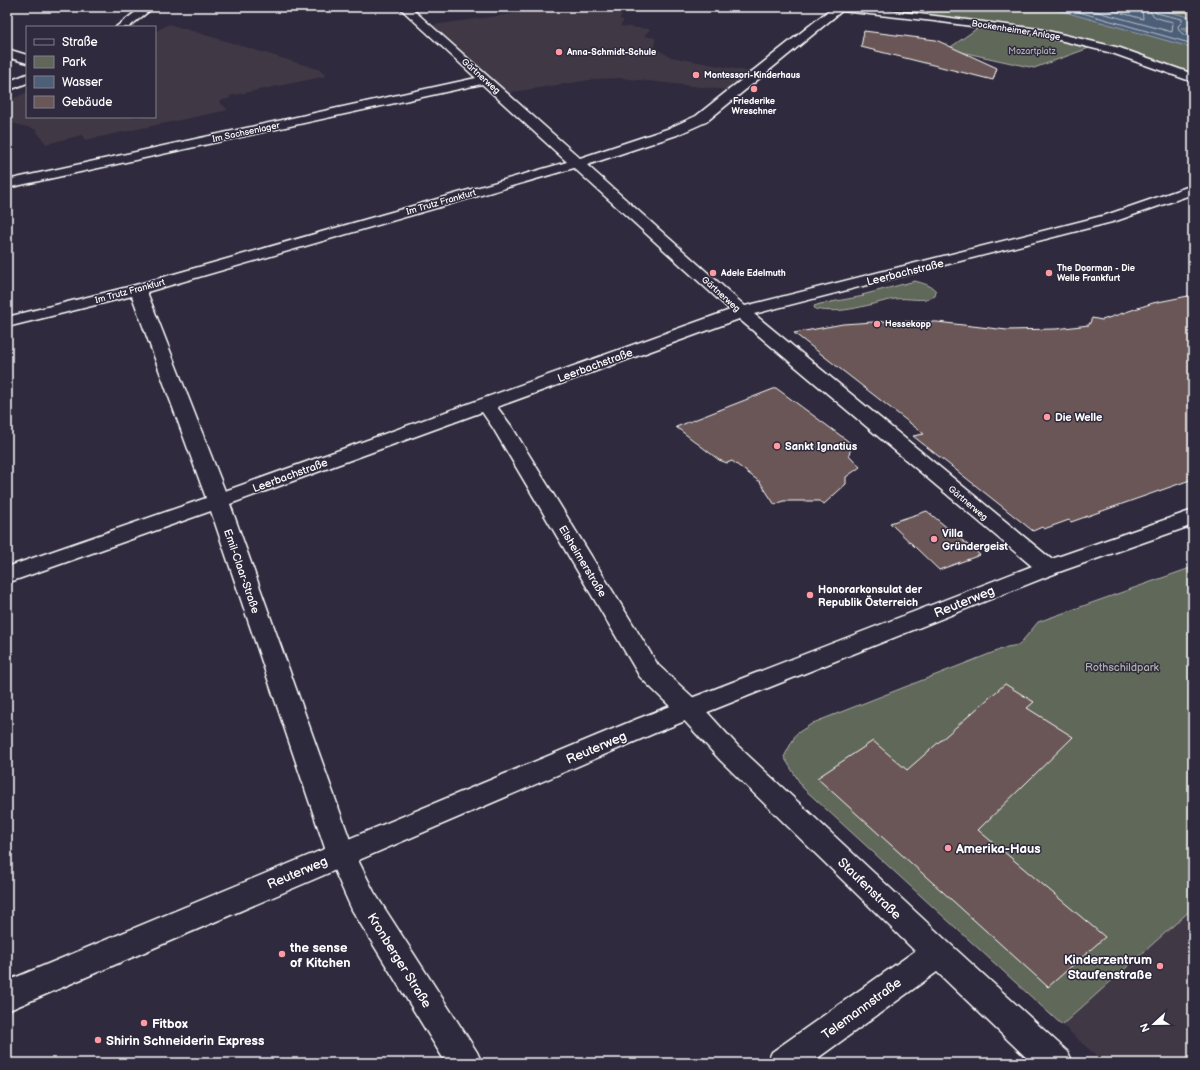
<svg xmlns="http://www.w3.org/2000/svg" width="1200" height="1070" font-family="'Balsamiq Sans',sans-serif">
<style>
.built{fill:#413845}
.green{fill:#60675a;stroke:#b0b3ac}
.water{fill:#4e5f78;stroke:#959fae}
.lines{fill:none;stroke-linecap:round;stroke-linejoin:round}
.shore{stroke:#b8bfc9;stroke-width:1}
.building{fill:#6a5757;stroke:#fff}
.street-casing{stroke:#fff;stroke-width:3}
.secondary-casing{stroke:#fff;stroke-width:3}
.primary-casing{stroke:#fff;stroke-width:3}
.street{fill:#2f2a3d;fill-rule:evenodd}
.secondary{fill:#2f2a3d;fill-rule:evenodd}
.primary{fill:#2f2a3d;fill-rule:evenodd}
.poi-dot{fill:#ff9aa2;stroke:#2f2a3d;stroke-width:1.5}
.labels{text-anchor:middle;stroke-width:3;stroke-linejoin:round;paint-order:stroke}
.far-street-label{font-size:9px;fill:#fff;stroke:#2f2a3d}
.far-park-label{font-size:9px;fill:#b0b3ac;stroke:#2f2a3d}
.far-poi-label{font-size:9px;font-weight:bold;fill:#fff;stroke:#2f2a3d;text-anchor:start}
.street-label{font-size:11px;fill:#fff;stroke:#2f2a3d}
.poi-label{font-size:11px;font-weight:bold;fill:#fff;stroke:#2f2a3d;text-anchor:start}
.park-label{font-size:11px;fill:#b0b3ac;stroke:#2f2a3d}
.near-street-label{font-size:13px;fill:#fff;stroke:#2f2a3d}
.near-poi-label{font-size:13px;font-weight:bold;fill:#fff;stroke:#2f2a3d;text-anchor:start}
</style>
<rect width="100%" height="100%" fill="#2f2a3d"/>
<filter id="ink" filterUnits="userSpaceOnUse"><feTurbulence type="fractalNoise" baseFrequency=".025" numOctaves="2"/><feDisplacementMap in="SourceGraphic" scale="8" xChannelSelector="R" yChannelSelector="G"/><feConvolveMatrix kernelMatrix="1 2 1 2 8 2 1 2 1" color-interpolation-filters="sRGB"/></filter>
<g filter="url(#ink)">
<!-- built -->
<g class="built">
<path d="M563,7H578L592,11L605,7H628L619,19L624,20L620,26L650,29L644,36L655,38V48L671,57L757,73L736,91L621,78L596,79L500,94L425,26Z"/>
<path d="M169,24L318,69L327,76L229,96L231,98L219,101L228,110L85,140L82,135L46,144L35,129L7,122V102L27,92V117H155V32Z"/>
<path d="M1193,908V1063H1104L1062,1025Z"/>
</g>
<!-- green -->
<g class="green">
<path d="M852,7H1193V73L1118,48L1043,31Z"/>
<path d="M979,27L1035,35L1092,47L1034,68L948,49Z"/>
<path d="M915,281C922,283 931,285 936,291L935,296C922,303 909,297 895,299C868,304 843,315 815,309L814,306L820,304L864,296L862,295Z"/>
<path d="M1193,567V908L1062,1025L803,788L784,757L796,734L813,723L1007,647L1019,645L1038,622Z"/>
</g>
<!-- water -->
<path class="water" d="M1059,7H1150L1193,18V27L1181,28L1184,30L1193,33V48L1054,9Z"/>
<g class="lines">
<!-- shore -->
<g class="shore">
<path d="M1061,7L1193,44"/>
<path d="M1079,7L1172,32L1173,22C1162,19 1151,19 1148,7"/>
<path d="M1101,7L1143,19L1142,7"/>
<path d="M1153,7L1156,13L1182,19V22L1178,26C1179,34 1186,36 1193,37"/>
</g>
</g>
<!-- building -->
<g class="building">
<path d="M864,31L936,40L997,68L993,80L861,47Z"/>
<path d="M1193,295V479L1071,522L1069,520L1044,529L1042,527L1033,531L913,436L924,434L794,333L843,324L888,321L937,322L1007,330L1056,329L1089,325L1092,318L1102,320L1153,303Z"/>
<path d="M776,388L852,444L849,455L860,467L846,477V484L824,504L819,501H783L775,505L760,482L732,461L727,463L719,460L676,427Z"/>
<path d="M927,511L980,555L939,570L890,523Z"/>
<path d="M1005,684L1034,702L1027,708L1073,737L978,830L1105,937L1048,987L817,778L873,741L907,770Z"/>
</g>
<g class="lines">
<!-- street casing -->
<g class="street-casing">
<g id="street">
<path d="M399,7H410L580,158L667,129L696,116L833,7H844L843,10L706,122L677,135L587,165L745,306L1106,215L1193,185V194L1116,221L754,314L1056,563L1059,568L1056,573L1048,576L1040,573L739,319L497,407L512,427L658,665L698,702L738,746L949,943L1068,1052L1073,1063H1032L937,972L811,1063H767L772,1052L915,951L720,760L680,716L640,677L493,428L482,412L230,504L355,854L374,892L477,1052L482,1063H446L352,910L327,854L211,511L7,583V567L206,498L132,296L7,327V317L132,286L567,162L482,84L7,188V180L476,78ZM574,168L730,310L225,491L147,292Z"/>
<path d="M7,49L27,55V63L7,57Z"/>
</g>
</g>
<!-- secondary casing -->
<g class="secondary-casing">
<g id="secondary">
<path d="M142,7H154L129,27H116Z"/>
<path d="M828,7H863L1039,29L1120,48L1193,74V82L1112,53L1039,35L934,21L833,10Z"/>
<path d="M27,74V83L7,91V82Z"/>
</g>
</g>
<!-- primary casing -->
<g class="primary-casing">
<path id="primary" d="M1193,510V525L1056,573L655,733L7,1011V981L637,719L1040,563Z"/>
</g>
<!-- street -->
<use href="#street" class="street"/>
<!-- secondary -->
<use href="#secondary" class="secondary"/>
<!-- primary -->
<use href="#primary" class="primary"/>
</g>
</g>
<!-- markers -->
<g class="poi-dot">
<circle cx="559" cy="52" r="4"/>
<circle cx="696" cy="75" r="4"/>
<circle cx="754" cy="89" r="4"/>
<circle cx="713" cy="273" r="4"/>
<circle cx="1049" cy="273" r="4"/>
<circle cx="877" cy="324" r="4"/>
<circle cx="1047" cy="417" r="4"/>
<circle cx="777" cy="446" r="4"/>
<circle cx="934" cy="539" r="4"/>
<circle cx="810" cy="595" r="4"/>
<circle cx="948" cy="848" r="4"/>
<circle cx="282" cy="954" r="4"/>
<circle cx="1160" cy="966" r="4"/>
<circle cx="144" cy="1023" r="4"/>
<circle cx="98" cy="1040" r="4"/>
</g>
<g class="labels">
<!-- far-street labels -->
<g class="far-street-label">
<text transform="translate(1016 30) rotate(9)" y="3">Bockenheimer Anlage</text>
<text transform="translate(481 76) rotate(42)" y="3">Gärtnerweg</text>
<text transform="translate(246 132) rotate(-12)" y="3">Im Sachsenlager</text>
<text transform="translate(441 202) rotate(-16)" y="3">Im Trutz Frankfurt</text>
<text transform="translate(130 291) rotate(-15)" y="3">Im Trutz Frankfurt</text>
<text transform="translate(721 294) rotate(42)" y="3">Gärtnerweg</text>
<text transform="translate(968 503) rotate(40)" y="3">Gärtnerweg</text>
</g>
<!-- far-park labels -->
<g class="far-park-label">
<text x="1032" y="54">Mozartplatz</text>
</g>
<!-- far-poi labels -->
<g class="far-poi-label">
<text x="567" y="55">Anna-Schmidt-Schule</text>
<text x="704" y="78">Montessori-Kinderhaus</text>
<text x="754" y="104" text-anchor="middle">Friederike<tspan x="754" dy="10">Wreschner</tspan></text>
<text x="1057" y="271">The Doorman - Die<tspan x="1057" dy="10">Welle Frankfurt</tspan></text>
<text x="721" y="276">Adele Edelmuth</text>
<text x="885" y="327">Hessekopp</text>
</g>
<!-- street labels -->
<g class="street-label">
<text transform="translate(905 272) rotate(-14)" y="4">Leerbachstraße</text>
<text transform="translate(595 365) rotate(-20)" y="4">Leerbachstraße</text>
<text transform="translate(290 475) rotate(-20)" y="4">Leerbachstraße</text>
<text transform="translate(583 561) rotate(59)" y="4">Elsheimerstraße</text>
<text transform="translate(242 571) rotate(71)" y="4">Emil-Claar-Straße</text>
</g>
<!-- poi labels -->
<g class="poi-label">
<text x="1055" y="421">Die Welle</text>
<text x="785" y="450">Sankt Ignatius</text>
<text x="942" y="537">Villa<tspan x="942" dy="13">Gründergeist</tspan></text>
<text x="818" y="593">Honorarkonsulat der<tspan x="818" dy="13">Republik Österreich</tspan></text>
</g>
<!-- park labels -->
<g class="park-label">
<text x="1122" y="671">Rothschildpark</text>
</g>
<!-- near-street labels -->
<g class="near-street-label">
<text transform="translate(964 601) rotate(-22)" y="5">Reuterweg</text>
<text transform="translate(596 747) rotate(-23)" y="5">Reuterweg</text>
<text transform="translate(297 872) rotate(-23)" y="5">Reuterweg</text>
<text transform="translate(870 888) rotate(44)" y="5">Staufenstraße</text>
<text transform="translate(400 960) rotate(58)" y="5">Kronberger Straße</text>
<text transform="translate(861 1008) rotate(-36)" y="5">Telemannstraße</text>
</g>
<!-- near-poi labels -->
<g class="near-poi-label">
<text x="956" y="853">Amerika-Haus</text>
<text x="290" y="952">the sense<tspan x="290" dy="15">of Kitchen</tspan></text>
<text x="1152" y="964" text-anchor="end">Kinderzentrum<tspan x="1152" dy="15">Staufenstraße</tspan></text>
<text x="152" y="1028">Fitbox</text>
<text x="106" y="1045">Shirin Schneiderin Express</text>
</g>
</g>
<!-- margin -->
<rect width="1200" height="1070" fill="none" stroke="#2f2a3d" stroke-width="24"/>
<rect x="12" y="12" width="1176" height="1046" fill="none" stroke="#fff" stroke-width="1.5" filter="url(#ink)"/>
<!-- legend -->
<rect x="26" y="26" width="130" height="92" fill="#2f2a3d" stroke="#827f8b"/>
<rect x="34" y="39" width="20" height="6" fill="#2f2a3d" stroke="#827f8b"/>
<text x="62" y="46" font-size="12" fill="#ffffff">Straße</text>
<rect x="34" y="56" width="20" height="12" fill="#60675a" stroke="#827f8b"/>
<text x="62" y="66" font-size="12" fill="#ffffff">Park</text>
<rect x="34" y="76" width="20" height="12" fill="#4e5f78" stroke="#827f8b"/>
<text x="62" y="86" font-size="12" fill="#ffffff">Wasser</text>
<rect x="34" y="96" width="20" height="12" fill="#6a5757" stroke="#827f8b"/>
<text x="62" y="106" font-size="12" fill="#ffffff">Gebäude</text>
<!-- north arrow -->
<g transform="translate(1154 1024) rotate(248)" stroke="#2f2a3d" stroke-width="3" paint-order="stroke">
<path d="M0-3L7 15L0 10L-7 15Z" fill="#ffffff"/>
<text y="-6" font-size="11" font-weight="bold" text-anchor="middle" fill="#ffffff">N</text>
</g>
</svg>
